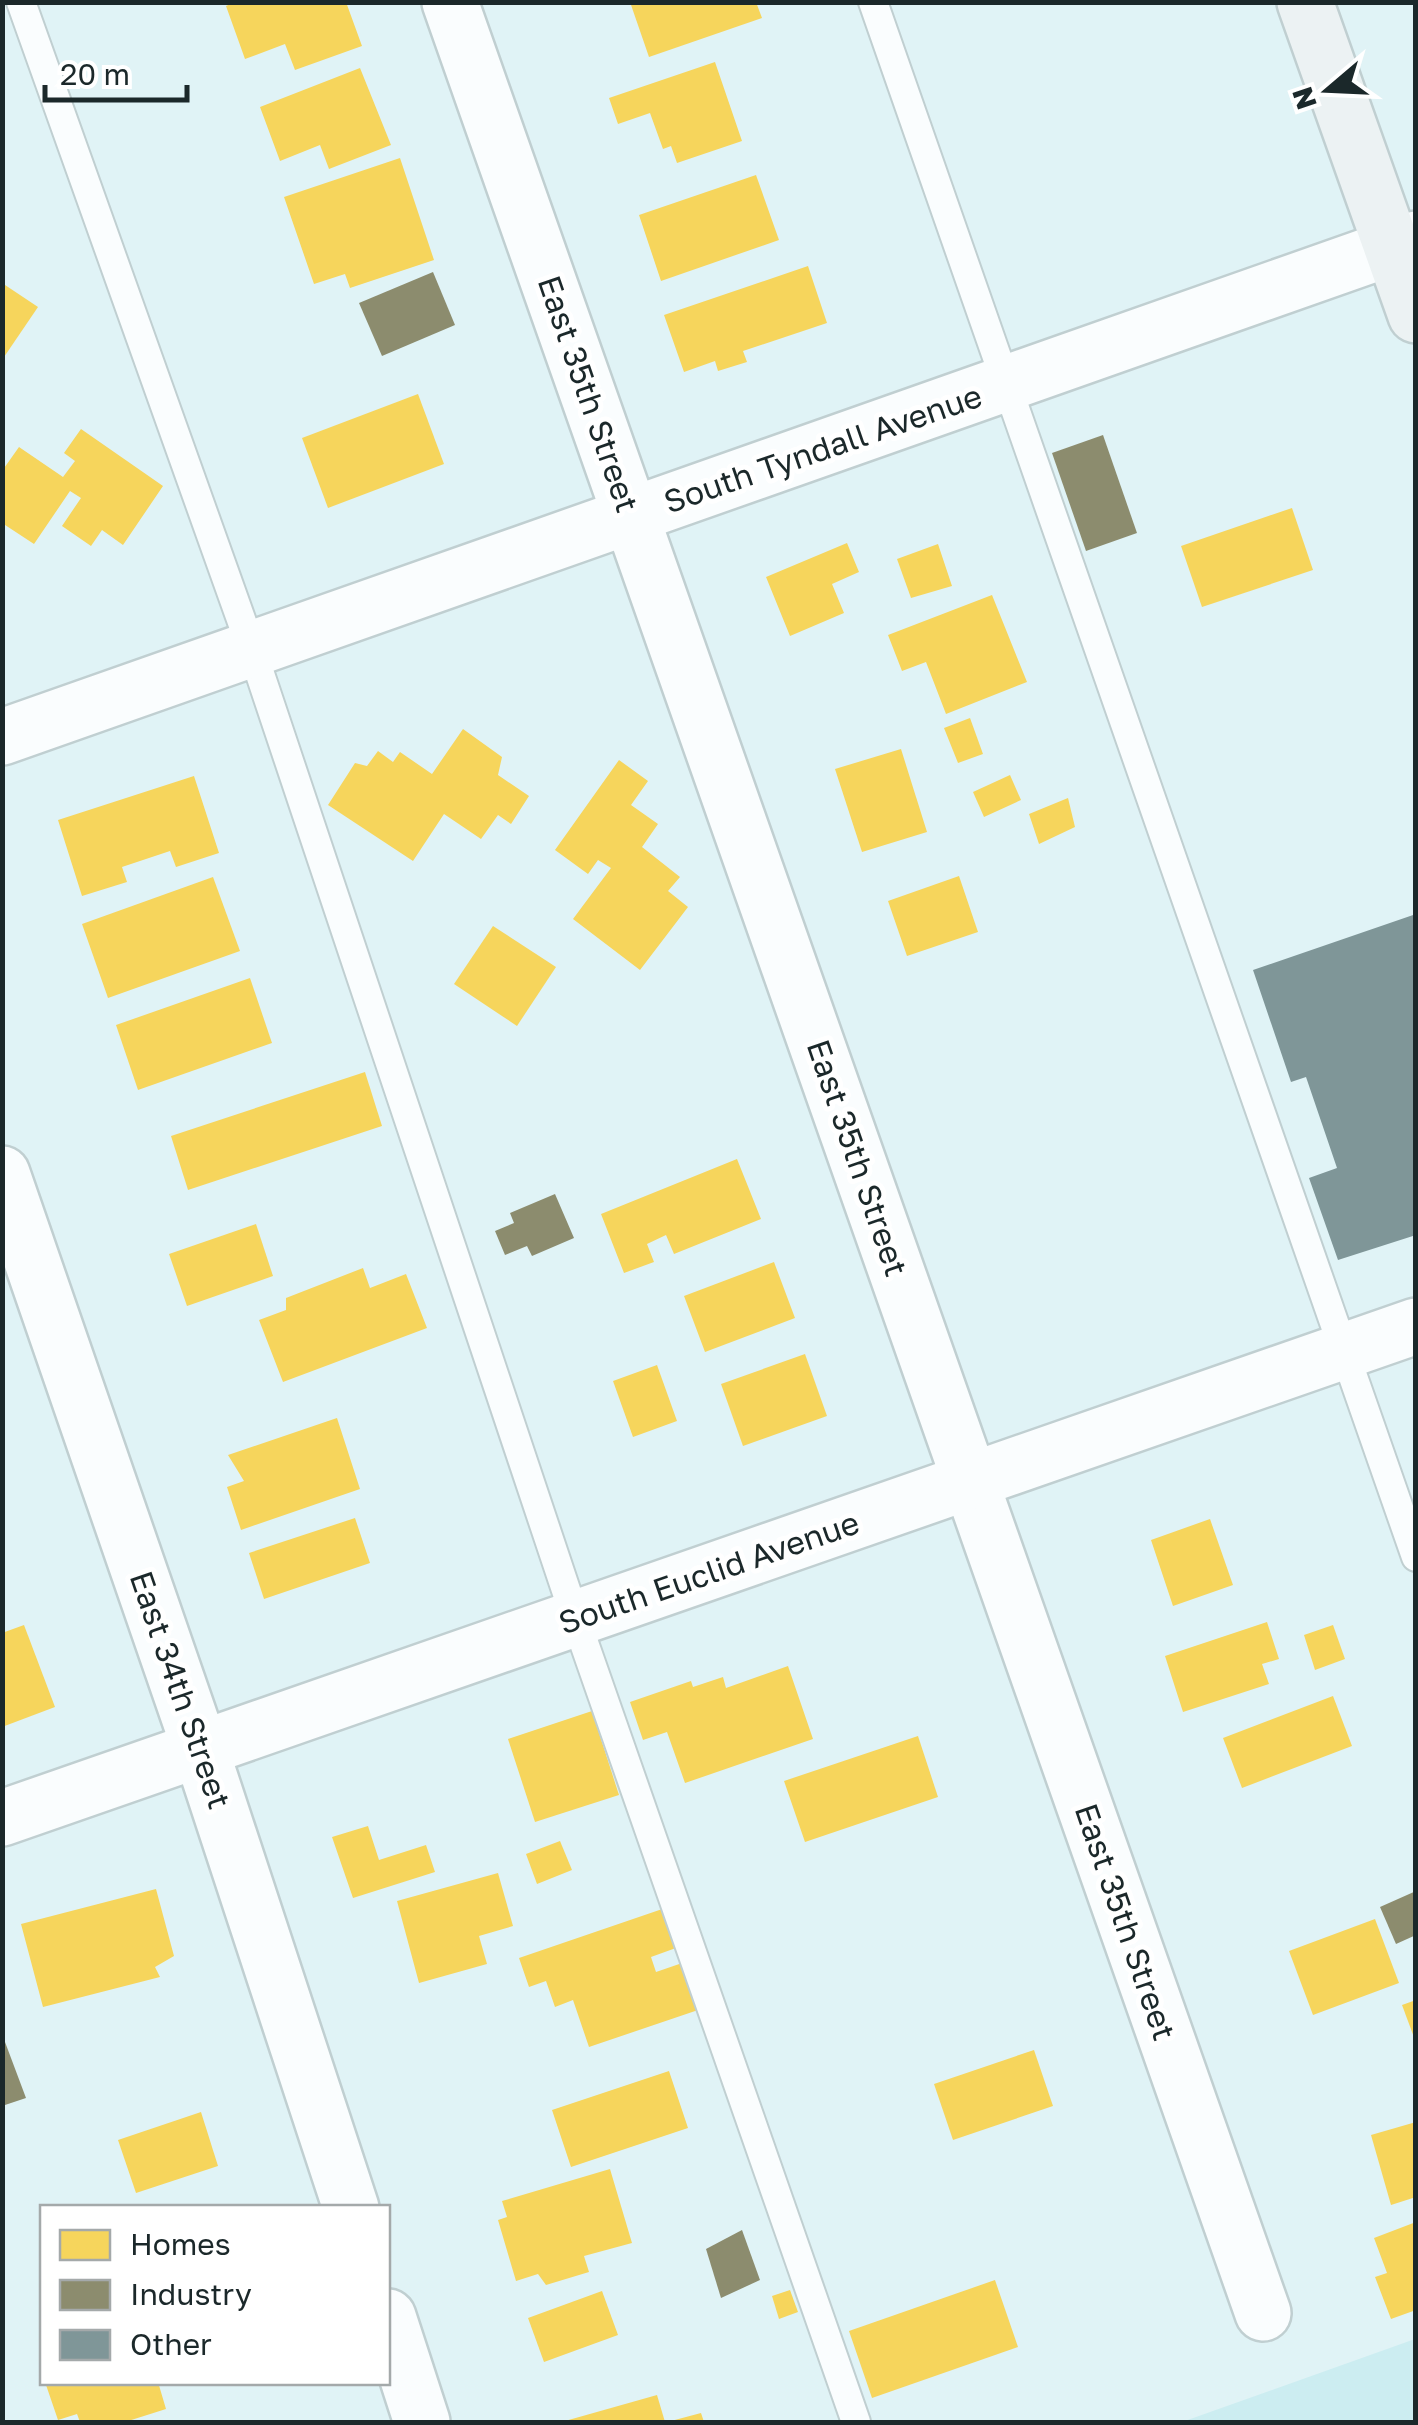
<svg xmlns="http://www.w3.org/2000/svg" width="1418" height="2425" font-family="'Golos Text',sans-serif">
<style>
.built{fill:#ccedf1}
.homes{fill:#f6d55c}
.industry{fill:#8c8c6e}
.building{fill:#7f9698}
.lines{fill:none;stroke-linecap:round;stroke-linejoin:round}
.service-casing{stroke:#c0cfd1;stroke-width:32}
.minor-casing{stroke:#c0cfd1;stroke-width:60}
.secondary-casing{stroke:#c0cfd1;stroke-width:60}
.service{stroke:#fafdfe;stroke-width:28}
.minor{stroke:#fafdfe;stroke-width:55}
.secondary{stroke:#ecf2f3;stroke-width:55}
.labels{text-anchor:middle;stroke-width:10;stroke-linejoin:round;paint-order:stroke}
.street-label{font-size:32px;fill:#1b282a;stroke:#fff}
</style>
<rect width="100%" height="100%" fill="#e0f3f6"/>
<!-- built -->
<path class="built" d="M1415,2339V2422H1182Z"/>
<!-- homes -->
<g class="homes">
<path d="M235,2H346L362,46L295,70L285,44L245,59L226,6Z"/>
<path d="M630,2H756L762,18L649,57Z"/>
<path d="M715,62L742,141L677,163L671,146L663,149L650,113L618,124L609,98Z"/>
<path d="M360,68L391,145L329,169L320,145L280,161L260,107Z"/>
<path d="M400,158L434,260L350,288L345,274L314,284L284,197Z"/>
<path d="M756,175L779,240L661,281L639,215Z"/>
<path d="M808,266L827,323L743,351L747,362L718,371L715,361L684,372L664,315Z"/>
<path d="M2,283L38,307L2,360Z"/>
<path d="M418,394L444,464L328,508L302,438Z"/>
<path d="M81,429L163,486L123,545L102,530L91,546L62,526L81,498L70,491L34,544L2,523V471L19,447L63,477L75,461L64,453Z"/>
<path d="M1292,508L1313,570L1202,607L1181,546Z"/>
<path d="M847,543L859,572L832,584L844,613L790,636L766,577Z"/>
<path d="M938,544L952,586L911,598L897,559Z"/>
<path d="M992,595L1027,682L946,714L926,662L902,671L888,635Z"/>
<path d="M970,718L983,754L958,763L944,728Z"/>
<path d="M463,729L502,757L498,775L529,796L511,824L498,815L481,839L444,814L413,861L328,805L355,763L367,766L378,751L393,762L400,752L432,774Z"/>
<path d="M901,749L927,832L862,852L835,769Z"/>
<path d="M619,760L648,781L631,805L658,824L642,847L680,877L668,891L688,907L640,970L573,919L611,868L598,860L588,874L555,850Z"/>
<path d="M1010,775L1021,800L984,817L973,792Z"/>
<path d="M194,776L219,853L176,867L170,851L122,867L127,882L82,896L58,820Z"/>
<path d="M1068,798L1075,827L1039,844L1029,814Z"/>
<path d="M959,876L978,932L907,956L888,901Z"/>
<path d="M213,877L240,951L108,998L82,924Z"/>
<path d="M493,926L556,967L517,1026L454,984Z"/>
<path d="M250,978L272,1043L138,1090L116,1025Z"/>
<path d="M365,1072L382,1126L188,1190L171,1136Z"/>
<path d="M737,1159L761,1219L674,1254L666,1235L647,1244L654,1262L624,1273L601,1214Z"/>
<path d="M256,1224L273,1276L187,1306L169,1254Z"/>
<path d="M774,1262L795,1318L705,1352L684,1296Z"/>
<path d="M363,1268L370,1288L406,1274L427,1328L283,1382L259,1320L286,1310V1298Z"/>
<path d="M805,1354L827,1416L743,1446L721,1384Z"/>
<path d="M657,1365L677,1421L633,1437L613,1381Z"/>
<path d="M337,1418L360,1489L241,1530L227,1487L244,1481L228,1455Z"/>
<path d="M355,1518L370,1563L264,1599L249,1553Z"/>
<path d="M1210,1519L1233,1585L1173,1606L1151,1540Z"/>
<path d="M1267,1622L1279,1659L1262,1664L1269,1684L1183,1712L1165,1656Z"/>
<path d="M24,1625L55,1707L2,1727V1633Z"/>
<path d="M1333,1625L1345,1659L1315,1670L1304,1635Z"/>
<path d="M788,1666L813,1739L685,1783L667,1732L643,1740L630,1702L691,1681L693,1687L723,1677L726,1688Z"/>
<path d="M1333,1696L1352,1746L1242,1788L1223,1738Z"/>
<path d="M592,1711L619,1795L535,1822L508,1739Z"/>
<path d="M918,1736L938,1797L805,1842L784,1781Z"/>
<path d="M368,1826L379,1860L426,1845L435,1872L353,1898L332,1837Z"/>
<path d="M560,1841L572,1870L537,1884L526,1854Z"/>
<path d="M498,1873L513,1926L479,1936L487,1964L419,1983L397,1901Z"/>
<path d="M156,1889L174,1956L155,1967L160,1977L43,2007L21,1924Z"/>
<path d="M674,1905L687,1944L651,1957L656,1972L688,1961L704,2008L589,2047L573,2000L555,2007L546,1981L529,1987L519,1958Z"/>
<path d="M1375,1919L1399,1983L1313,2015L1289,1951Z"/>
<path d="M1416,2000V2040H1415L1402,2005Z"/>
<path d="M1034,2050L1053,2106L953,2140L934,2084Z"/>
<path d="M669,2071L688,2128L571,2167L552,2110Z"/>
<path d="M201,2112L218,2166L136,2193L118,2140Z"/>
<path d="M1416,2122V2197L1391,2205L1371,2135Z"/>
<path d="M610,2169L632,2243L584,2256L589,2272L546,2285L538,2274L516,2281L498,2220L507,2217L502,2201Z"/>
<path d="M1416,2222V2310L1391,2319L1375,2277L1387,2273L1374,2238Z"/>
<path d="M995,2280L1018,2347L872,2398L849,2331Z"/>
<path d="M790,2290L798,2312L779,2319L772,2296Z"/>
<path d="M602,2291L618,2335L544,2362L528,2318Z"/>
<path d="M45,2382H158L166,2409L125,2422H80L77,2414L58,2420Z"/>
<path d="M657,2395L665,2422H565V2421Z"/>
<path d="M701,2413L704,2422H671V2421Z"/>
</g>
<!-- industry -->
<g class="industry">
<path d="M433,272L455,325L382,356L359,303Z"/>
<path d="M1103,435L1137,533L1086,551L1052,453Z"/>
<path d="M555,1194L574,1238L532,1256L527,1246L505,1255L495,1231L514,1223L510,1213Z"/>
<path d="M1416,1891V1935L1396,1944L1380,1907Z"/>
<path d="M2,2034L26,2098L2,2106Z"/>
<path d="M742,2230L760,2280L721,2298L706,2249Z"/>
</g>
<!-- building -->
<path class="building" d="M1416,914V1235L1338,1260L1309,1178L1337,1168L1306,1077L1291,1082L1253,970Z"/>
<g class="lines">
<!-- service casing -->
<g class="service-casing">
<g id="service">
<path d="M21,2L252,650L576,1620L856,2422"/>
<path d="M873,2L1416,1557"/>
</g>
</g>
<!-- minor casing -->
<g class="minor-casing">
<g id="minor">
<path d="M450,2L1263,2313"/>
<path d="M2,737L1416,239"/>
<path d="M2,1174L200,1748L351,2208"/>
<path d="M2,1818L1416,1326"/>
<path d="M388,2317L422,2422"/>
</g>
</g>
<!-- secondary casing -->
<g class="secondary-casing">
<path id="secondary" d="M1305,2L1416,315"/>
</g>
<!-- service -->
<use href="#service" class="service"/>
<!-- minor -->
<use href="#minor" class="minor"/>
<!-- secondary -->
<use href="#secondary" class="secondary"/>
</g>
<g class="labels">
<!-- street labels -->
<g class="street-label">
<text transform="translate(588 394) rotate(71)" y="11">East 35th Street</text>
<text transform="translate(823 449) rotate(-19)" y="11">South Tyndall Avenue</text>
<text transform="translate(857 1158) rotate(71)" y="11">East 35th Street</text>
<text transform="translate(709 1573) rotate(-19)" y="11">South Euclid Avenue</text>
<text transform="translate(180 1690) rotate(71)" y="11">East 34th Street</text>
<text transform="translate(1125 1922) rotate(71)" y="11">East 35th Street</text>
</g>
</g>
<!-- border -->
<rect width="1418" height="2425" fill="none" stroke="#1b282a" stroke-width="10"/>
<!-- legend -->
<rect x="40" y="2205" width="350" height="180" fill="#ffffff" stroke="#a4a9aa" stroke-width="2.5"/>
<rect x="60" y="2230" width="50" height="30" fill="#f6d55c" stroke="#a4a9aa" stroke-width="2.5"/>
<text x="130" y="2255" font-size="30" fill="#1b282a">Homes</text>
<rect x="60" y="2280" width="50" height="30" fill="#8c8c6e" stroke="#a4a9aa" stroke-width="2.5"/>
<text x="130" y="2305" font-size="30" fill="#1b282a">Industry</text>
<rect x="60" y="2330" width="50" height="30" fill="#7f9698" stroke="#a4a9aa" stroke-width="2.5"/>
<text x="130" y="2355" font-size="30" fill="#1b282a">Other</text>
<!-- north arrow -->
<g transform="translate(1328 90) rotate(251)" stroke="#ffffff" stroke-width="8" paint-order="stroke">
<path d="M0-8L18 38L0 25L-18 38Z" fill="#1b282a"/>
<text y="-15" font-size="28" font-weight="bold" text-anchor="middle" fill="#1b282a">N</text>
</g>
<!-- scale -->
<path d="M45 85v15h142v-15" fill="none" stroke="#1b282a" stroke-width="5"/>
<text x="60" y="85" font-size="30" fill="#1b282a" stroke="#ffffff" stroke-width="8" paint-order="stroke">20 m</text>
</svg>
